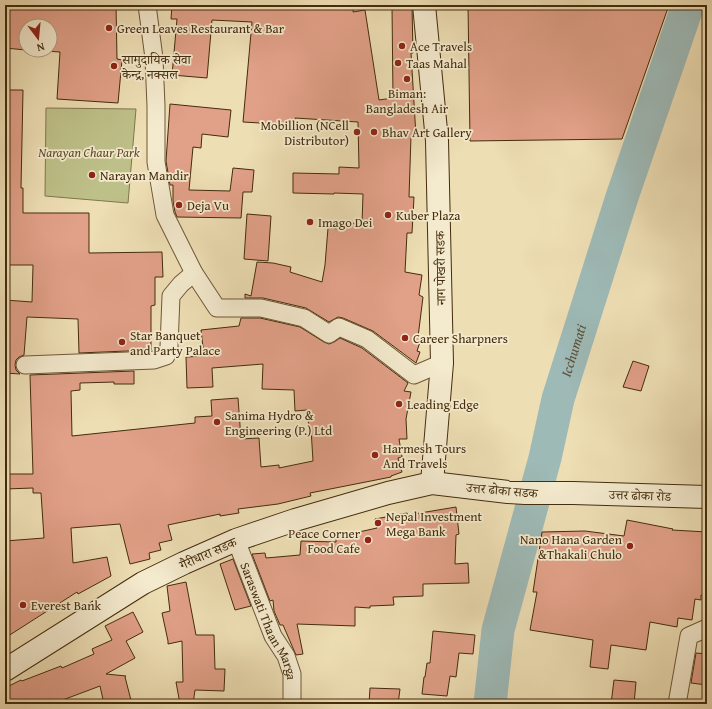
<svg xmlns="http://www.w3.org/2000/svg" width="712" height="709" font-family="'Gentium Book Plus','Noto Serif Devanagari',serif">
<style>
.green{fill:#bec089;stroke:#81764b}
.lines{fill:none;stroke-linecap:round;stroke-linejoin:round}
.river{stroke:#9ebab7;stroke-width:33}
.building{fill:#e1a088;stroke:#442c0d}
.street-casing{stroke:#6e5837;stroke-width:19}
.secondary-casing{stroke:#442c0d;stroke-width:24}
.street{stroke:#f4eace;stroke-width:17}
.secondary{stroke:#f4eace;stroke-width:22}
.poi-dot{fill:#8f2418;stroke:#f4eace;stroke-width:1.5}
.labels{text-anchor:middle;stroke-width:3.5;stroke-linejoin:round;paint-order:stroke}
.poi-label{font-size:13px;fill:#442c0d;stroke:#f4eace;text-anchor:start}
.park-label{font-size:13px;font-style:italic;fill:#5c4a26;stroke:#f4eace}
.street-label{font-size:13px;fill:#442c0d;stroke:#f4eace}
.water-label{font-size:14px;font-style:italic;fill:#5a5038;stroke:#f4eace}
</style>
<rect width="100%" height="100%" fill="#eedeb4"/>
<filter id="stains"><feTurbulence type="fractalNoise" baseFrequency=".005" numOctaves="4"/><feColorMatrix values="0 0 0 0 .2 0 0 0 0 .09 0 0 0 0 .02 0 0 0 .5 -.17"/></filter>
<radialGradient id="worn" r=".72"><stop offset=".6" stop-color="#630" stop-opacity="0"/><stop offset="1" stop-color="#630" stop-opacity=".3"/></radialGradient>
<!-- green -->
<path class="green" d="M46,108L136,109L128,203L45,196Z"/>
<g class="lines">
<!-- river -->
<path class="river" id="s1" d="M490,704L498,630L545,458L558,399L622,197L688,5"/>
</g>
<!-- building -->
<g class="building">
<path d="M5,5H116L117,59L122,60L118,103L57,99L60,52L31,50H50V26H26V50L5,48Z"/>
<path d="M172,5H354L353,12L365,10L379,100L393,98L392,6H412L413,53H411L416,136H411L409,197H414L412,233H407L405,272L422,275L419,295L423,297L418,337L421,339L417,351L420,352L416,363L373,331L343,318L338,317L329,322L306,308L263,298H245V294L251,296L257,262L273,263L291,267L290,272L322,282L325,265L328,228L340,229V222L362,224L363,194L334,193V194L293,193V173L339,174V167L359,168L358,122L295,118L294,125L243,122L252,22L212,20L207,78L172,75L177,19H171Z"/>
<path d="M468,5H669L622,139L470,141Z"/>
<path d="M5,90H23L21,188H23V213H89V253L162,252L163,277H155V305L151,306V350L79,353L78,319L27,317L24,355L19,357L16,360L15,365L16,370L20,374L5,373V300L32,302L33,265H5Z"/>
<path d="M170,104L231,110L228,137L202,134L201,148L193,147L189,190L230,191L233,168L254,170L252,192H243L241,218L177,217L175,212L173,201V185H170L166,161Z"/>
<path d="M247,214L271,216L268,261L244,259Z"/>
<path d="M241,318H260L300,327L324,342L329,344L334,342L340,338L362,348L408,383L404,391L411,392L406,419L407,439H399L402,457L398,458L402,472L391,476V477L310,493L311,496L278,504L238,509L239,513L220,516V514L168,525L172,540L159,543L161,550L149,553L150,559L130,564L120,524L71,528L73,563L107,557L111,576L78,594L77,592L5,638V541L44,538L41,493H33V488L5,489V474H33L30,375L134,371V384H114V382L80,383V390L71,391L72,436L195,423V417L212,416L211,400L238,398L241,439L259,438L261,467L279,465V468L313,461L311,429H309L307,410L295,411L294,390L262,389L263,364L212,368L213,387L187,388L186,357L204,356L201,330L239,326Z"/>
<path d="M633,361L649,366L641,391L623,387Z"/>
<path d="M456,507L459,534L456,535L455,564L468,563L469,583L423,584V596L393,597L394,605L370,606V608L355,607V626L297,624L303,654L296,655L283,625H280L274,611L273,600L270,601L252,554L265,553L266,558L300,555L301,541L336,542V537L377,528L375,519L407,513L408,515Z"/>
<path d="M627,520L673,529L672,530L707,532V596L701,595V600L695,599L692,620L678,618L677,627L650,622L646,650L611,645L608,669L590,667L593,640L530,630L537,592H533L542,532L585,531L624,536Z"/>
<path d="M233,559L251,606L235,610L220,564Z"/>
<path d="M186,582L196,635H214L215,669H225L224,691L195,690L193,704H180L176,682H183L182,641L168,644V641L162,613L170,611L167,586Z"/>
<path d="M133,612L143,632L126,641L135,658L106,674L126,676L125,677L132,704H104L100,686L52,704H5V688L21,680L22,681L61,666L62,668L94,654L92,649L112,640L105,626Z"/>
<path d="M433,631L475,635L473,654L459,653L456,677L450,676L447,696L422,694L424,677H425L427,663H430Z"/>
<path d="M696,653L707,654V685L691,683Z"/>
<path d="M614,680L636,682L634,704H611Z"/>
<path d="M370,688L400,689L398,704H369Z"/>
</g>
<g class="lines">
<!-- street casing -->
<g class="street-casing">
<g id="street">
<path d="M147,5L154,58L156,106V162L165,215L194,273L217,308H261L304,318L329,334L339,327L367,339L414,375L442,363"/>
<path d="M25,365L154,360L166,356L169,347L171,296L181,284L194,273"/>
<path id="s2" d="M236,540L273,636L286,656L292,674V704"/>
<path d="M677,704L689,636L707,628"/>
</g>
</g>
<!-- secondary casing -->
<g class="secondary-casing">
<g id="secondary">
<path d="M424,5L437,141L442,363L432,483"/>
<path d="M5,670L143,583L184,563L236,540L295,520L388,493L432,483L508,492L525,493H573L707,497"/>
</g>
</g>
<!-- street -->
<use href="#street" class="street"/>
<!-- secondary -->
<use href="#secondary" class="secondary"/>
</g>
<!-- markers -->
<g class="poi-dot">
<circle cx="109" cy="28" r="4"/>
<circle cx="402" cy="46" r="4"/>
<circle cx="398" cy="63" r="4"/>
<circle cx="114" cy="66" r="4"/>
<circle cx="407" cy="79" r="4"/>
<circle cx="357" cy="132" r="4"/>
<circle cx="374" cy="132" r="4"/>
<circle cx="92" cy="175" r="4"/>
<circle cx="179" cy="205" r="4"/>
<circle cx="388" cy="215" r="4"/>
<circle cx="310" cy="222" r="4"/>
<circle cx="405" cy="338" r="4"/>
<circle cx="122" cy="342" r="4"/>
<circle cx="399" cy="404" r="4"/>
<circle cx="217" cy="422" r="4"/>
<circle cx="375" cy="455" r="4"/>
<circle cx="378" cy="523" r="4"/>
<circle cx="368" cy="540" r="4"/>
<circle cx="630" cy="546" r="4"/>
<circle cx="23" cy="605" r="4"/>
</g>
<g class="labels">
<!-- poi labels -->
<g class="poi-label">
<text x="117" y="33">Green Leaves Restaurant &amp; Bar</text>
<text x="410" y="51">Ace Travels</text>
<text x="122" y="64">सामुदायिक सेवा<tspan x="122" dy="15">केन्द्र, नक्सल</tspan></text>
<text x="406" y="68">Taas Mahal</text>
<text x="407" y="98" text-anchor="middle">Biman:<tspan x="407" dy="15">Bangladesh Air</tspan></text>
<text x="349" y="130" text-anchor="end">Mobillion (NCell<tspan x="349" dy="15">Distributor)</tspan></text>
<text x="382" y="137">Bhav Art Gallery</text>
<text x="100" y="180">Narayan Mandir</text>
<text x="187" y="210">Deja Vu</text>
<text x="396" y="220">Kuber Plaza</text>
<text x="318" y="227">Imago Dei</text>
<text x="130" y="340">Star Banquet<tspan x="130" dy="15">and Party Palace</tspan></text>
<text x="413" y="343">Career Sharpners</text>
<text x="407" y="409">Leading Edge</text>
<text x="225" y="420">Sanima Hydro &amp;<tspan x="225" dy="15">Engineering (P.) Ltd</tspan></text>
<text x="383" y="453">Harmesh Tours<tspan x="383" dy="15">And Travels</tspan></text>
<text x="386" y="521">Nepal Investment<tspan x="386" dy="15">Mega Bank</tspan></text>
<text x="360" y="538" text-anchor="end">Peace Corner<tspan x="360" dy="15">Food Cafe</tspan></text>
<text x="622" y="544" text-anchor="end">Nano Hana Garden<tspan x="622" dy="15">&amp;Thakali Chulo</tspan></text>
<text x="31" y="610">Everest Bank</text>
</g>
<!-- park labels -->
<g class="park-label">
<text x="89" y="157">Narayan Chaur Park</text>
</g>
<!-- street labels -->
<g class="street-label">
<text transform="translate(440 268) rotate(-91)" y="5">नाग पोखरी सडक</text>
<text transform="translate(502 490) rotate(5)" y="5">उत्तर ढोका सडक</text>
<text transform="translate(640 495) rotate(2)" y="5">उत्तर ढोका रोड</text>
<text transform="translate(208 553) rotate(-24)" y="5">गैरीधारा सडक</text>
<text dy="5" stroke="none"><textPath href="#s2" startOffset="88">Saraswati Thaan Marga</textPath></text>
</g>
<!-- water labels -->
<g class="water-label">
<text dy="5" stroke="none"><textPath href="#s1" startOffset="364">Icchumati</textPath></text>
</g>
</g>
<!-- margin -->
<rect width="712" height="709" fill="none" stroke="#eedeb4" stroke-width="20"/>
<rect x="6" y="6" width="700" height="697" fill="none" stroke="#442c0d" stroke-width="2"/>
<rect x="10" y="10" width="692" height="689" fill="none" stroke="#442c0d"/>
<!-- north arrow -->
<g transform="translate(38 38) rotate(164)"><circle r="19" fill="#f4eace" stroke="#ae9e81"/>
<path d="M0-3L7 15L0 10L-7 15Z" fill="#8f2418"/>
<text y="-6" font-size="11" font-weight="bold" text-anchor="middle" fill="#442c0d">N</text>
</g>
<rect width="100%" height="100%" filter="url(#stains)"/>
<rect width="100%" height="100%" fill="url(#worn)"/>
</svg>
